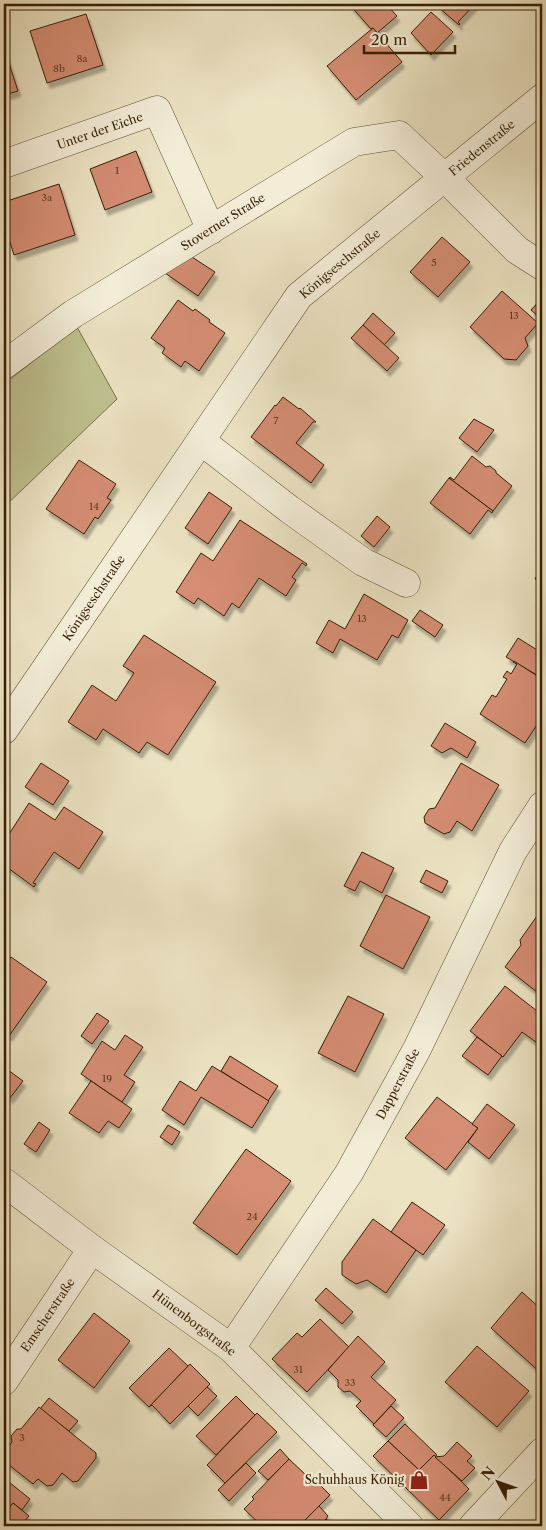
<svg xmlns="http://www.w3.org/2000/svg" width="546" height="1530" font-family="'Libre Caslon Text',serif">
<style>
.green{fill:#bfc18f;stroke:#7b7048}
.building{fill:#d58d73;stroke:#371f02;filter:url(#shadow)}
.lines{fill:none;stroke-linecap:round;stroke-linejoin:round}
.minor-casing{stroke:#645032;stroke-width:29}
.minor{stroke:#f3edd8;stroke-width:28}
.labels{text-anchor:middle;stroke-width:4.5;stroke-linejoin:round;paint-order:stroke}
.number-label{font-size:10px;fill:#5e3a1e}
.street-label{font-size:12px;fill:#371f02;stroke:#f3edd8}
.poi-label{font-size:12px;fill:#371f02;stroke:#f3edd8;text-anchor:end}
</style>
<defs>
<filter id="shadow"><feDropShadow dx="3" dy="5.5" stdDeviation="1" flood-color="#0004"/></filter>
</defs>
<rect width="100%" height="100%" fill="#ece3c3"/>
<filter id="stains"><feTurbulence type="fractalNoise" baseFrequency=".004" numOctaves="4"/><feColorMatrix values="0 0 0 0 .2 0 0 0 0 .09 0 0 0 0 .02 0 0 0 .5 -.17"/></filter>
<radialGradient id="worn" r=".72"><stop offset=".6" stop-color="#630" stop-opacity="0"/><stop offset="1" stop-color="#630" stop-opacity=".3"/></radialGradient>
<!-- green -->
<path class="green" d="M77,327L117,399L4,507V384Z"/>
<!-- building -->
<g class="building">
<path d="M349,4H386L397,16L377,33L373,28L371,29Z"/>
<path d="M441,4H475L458,22L460,24L459,25L438,7Z"/>
<path d="M431,12L453,32L431,55L411,33Z"/>
<path d="M86,14L103,65L47,83L30,31Z"/>
<path d="M373,28L402,62L356,100L327,66Z"/>
<path d="M4,48L18,91L4,95Z"/>
<path d="M136,151L152,192L105,210L90,169Z"/>
<path d="M59,184L75,235L14,255L4,223V202Z"/>
<path d="M442,237L470,262L438,297L410,272Z"/>
<path d="M192,257L215,272L198,296L165,273Z"/>
<path d="M502,291L538,323L525,338L528,346L516,360L504,359L470,327Z"/>
<path d="M178,300L193,311L195,309L210,320L209,322L225,333L199,371L185,361L181,367L162,353L165,348L151,338Z"/>
<path d="M540,300L542,302V320L531,310Z"/>
<path d="M373,313L395,333L384,345L363,325Z"/>
<path d="M363,325L399,358L387,371L351,338Z"/>
<path d="M542,385V396L537,391Z"/>
<path d="M283,397L299,409L300,408L316,422H313L296,443L324,465L311,483L251,437L275,405L276,406Z"/>
<path d="M474,419L494,430L477,452L459,438Z"/>
<path d="M472,456L486,467L490,466L496,471V473L512,486L493,511L449,478L450,477L454,480Z"/>
<path d="M79,460L116,484L107,498L111,500L98,519L95,517L84,534L46,509Z"/>
<path d="M449,478L493,511L492,513L488,510L470,534L430,503Z"/>
<path d="M209,492L232,508L208,544L185,528Z"/>
<path d="M377,516L390,527L374,547L361,536Z"/>
<path d="M240,520L307,564L306,566L302,563L292,577L296,580L286,596L259,578L239,608L232,603L224,616L198,598L194,604L176,592L201,553L213,561Z"/>
<path d="M542,567V583L535,579Z"/>
<path d="M364,594L408,620L398,638L392,635L377,660L340,639L333,653L316,643L329,620L345,629Z"/>
<path d="M542,599V612L536,608Z"/>
<path d="M420,610L443,625L435,637L412,621Z"/>
<path d="M144,635L216,682L168,755L147,742L139,753L103,729L96,740L68,722L92,685L116,701L134,673L123,666Z"/>
<path d="M518,638L542,653V667L537,675L506,657Z"/>
<path d="M514,661L542,679V717L525,743L480,714L492,695L496,697L507,679L503,677L507,671L511,674L517,664L513,662Z"/>
<path d="M445,723L476,742L467,758L451,748L442,753L431,746Z"/>
<path d="M41,763L69,781L53,805L25,787Z"/>
<path d="M461,763L499,785L472,831L457,821L450,832L444,834L425,823L424,817L429,809L435,808Z"/>
<path d="M29,803L55,820L64,807L103,832L79,869L54,852L33,883L36,884L34,887L4,865V842Z"/>
<path d="M362,852L394,868L382,893L360,881L355,891L344,886Z"/>
<path d="M426,870L448,881L442,893L420,882Z"/>
<path d="M386,895L430,917L403,969L360,946Z"/>
<path d="M542,909V985L537,992L505,967L521,945L520,940Z"/>
<path d="M11,957L47,982L9,1036L4,1033V966Z"/>
<path d="M505,986L537,1011L536,1013L542,1017V1042L540,1045L522,1032L503,1057L470,1031Z"/>
<path d="M348,996L384,1014L355,1072L318,1053Z"/>
<path d="M97,1013L109,1021L92,1044L81,1036Z"/>
<path d="M125,1035L143,1047L124,1075L135,1082L122,1102L81,1074L102,1041L115,1050Z"/>
<path d="M477,1037L502,1056L488,1075L462,1056Z"/>
<path d="M230,1056L278,1086L268,1101L221,1071Z"/>
<path d="M212,1066L269,1101L252,1128L201,1097L184,1125L162,1110L180,1081L196,1091Z"/>
<path d="M4,1067L23,1081L10,1098L4,1094Z"/>
<path d="M91,1081L132,1109L119,1128L108,1121L99,1133L69,1113Z"/>
<path d="M437,1097L478,1128L446,1170L405,1138Z"/>
<path d="M487,1104L515,1125L489,1159L468,1142L478,1128L472,1124Z"/>
<path d="M39,1122L50,1130L36,1152L24,1144Z"/>
<path d="M168,1125L180,1132L172,1145L160,1137Z"/>
<path d="M246,1149L291,1181L237,1255L193,1223Z"/>
<path d="M412,1202L445,1225L423,1255L391,1232Z"/>
<path d="M373,1219L416,1250L386,1293L367,1280L356,1284L342,1275V1262Z"/>
<path d="M326,1288L353,1312L342,1324L315,1300Z"/>
<path d="M522,1292L542,1310V1374L491,1328Z"/>
<path d="M94,1313L130,1341L94,1388L58,1360Z"/>
<path d="M320,1319L349,1347L307,1392L272,1359L297,1333L302,1337Z"/>
<path d="M358,1336L385,1362L371,1377L396,1400L374,1424L356,1406L361,1401L350,1391L344,1392L338,1387V1380L328,1370Z"/>
<path d="M477,1346L529,1391L497,1427L445,1382Z"/>
<path d="M169,1348L188,1366L149,1407L129,1388Z"/>
<path d="M190,1364L210,1384L170,1424L152,1405L149,1407Z"/>
<path d="M207,1387L217,1396L198,1416L188,1406Z"/>
<path d="M236,1396L255,1415L216,1455L196,1436Z"/>
<path d="M49,1398L78,1421L69,1431L40,1409Z"/>
<path d="M391,1406L404,1418L386,1437L373,1425Z"/>
<path d="M39,1407L96,1453V1458L78,1481L73,1482L62,1473L53,1485L47,1486L38,1479L33,1484L4,1461V1452L12,1442L11,1436L17,1429H21Z"/>
<path d="M257,1413L277,1432L225,1483L207,1465Z"/>
<path d="M405,1424L437,1455L435,1457L434,1455L419,1470L388,1441Z"/>
<path d="M388,1441L419,1470L434,1455L469,1489L439,1520L373,1456Z"/>
<path d="M457,1442L472,1456L467,1461L475,1468L462,1481L435,1457L444,1456Z"/>
<path d="M280,1449L289,1459L268,1480L258,1471Z"/>
<path d="M289,1459L308,1477L310,1475L330,1495L299,1526H262L244,1509L254,1499L252,1497Z"/>
<path d="M246,1463L256,1473L229,1501L218,1490Z"/>
<path d="M4,1478L30,1499L22,1510L13,1503L6,1512L4,1510Z"/>
<path d="M13,1503L29,1516L23,1523L26,1526H4V1510L6,1512Z"/>
<path d="M319,1506L328,1516L326,1519L319,1526H299Z"/>
<path d="M326,1519L334,1526H319Z"/>
</g>
<g class="lines">
<!-- minor casing -->
<g class="minor-casing">
<g id="minor">
<path d="M4,164L157,110L211,230"/>
<path d="M4,365L73,314L354,142L399,135L445,178L517,250L542,266"/>
<path d="M201,441L289,509L363,562L406,583"/>
<path d="M4,730L299,296L542,98"/>
<path d="M4,1182L92,1249L231,1348L409,1526"/>
<path d="M231,1348L349,1173L417,1049L513,851L542,806"/>
<path d="M4,1381L92,1249"/>
<path d="M473,1526L542,1452"/>
</g>
</g>
<!-- minor -->
<use href="#minor" class="minor"/>
</g>
<!-- icons -->
<defs>
<g id="shop-bare" transform="scale(1.5)"><path d="M-5-2.5h2.3a2.7 3.5 0 0 1 5.4 0H5L5.5 6h-11ZM-1.5-2.5h3a1.5 2.3 0 0 0-3 0Z" fill="#8f2418" stroke="#f3edd8" stroke-width="2.5" paint-order="stroke"/></g>
</defs>
<g fill-rule="evenodd">
<use href="#shop-bare" x="419" y="1480"/>
</g>
<g class="labels">
<!-- number labels -->
<g class="number-label">
<text x="82" y="62">8a</text>
<text x="59" y="72">8b</text>
<text x="117" y="174">1</text>
<text x="47" y="201">3a</text>
<text x="434" y="266">5</text>
<text x="514" y="319">13</text>
<text x="276" y="424">7</text>
<text x="94" y="510">14</text>
<text x="362" y="622">13</text>
<text x="107" y="1082">19</text>
<text x="252" y="1220">24</text>
<text x="298" y="1373">31</text>
<text x="350" y="1386">33</text>
<text x="22" y="1441">3</text>
<text x="445" y="1501">44</text>
</g>
<!-- street labels -->
<g class="street-label">
<text transform="translate(100 131) rotate(-19)" y="4">Unter der Eiche</text>
<text transform="translate(482 148) rotate(-39)" y="4">Friedenstraße</text>
<text transform="translate(223 222) rotate(-32)" y="4">Stoverner Straße</text>
<text transform="translate(340 264) rotate(-40)" y="4">Königseschstraße</text>
<text transform="translate(94 598) rotate(-56)" y="4">Königseschstraße</text>
<text transform="translate(398 1084) rotate(-62)" y="4">Dapperstraße</text>
<text transform="translate(48 1315) rotate(-56)" y="4">Emscherstraße</text>
<text transform="translate(194 1323) rotate(37)" y="4">Hünenborgstraße</text>
</g>
<!-- poi labels -->
<g class="poi-label">
<text x="404" y="1484">Schuhhaus König</text>
</g>
</g>
<!-- margin -->
<rect width="546" height="1530" fill="none" stroke="#ece3c3" stroke-width="20"/>
<rect x="5" y="5" width="536" height="1520" fill="none" stroke="#371f02" stroke-width="2.5"/>
<rect x="10" y="10" width="526" height="1510" fill="none" stroke="#371f02"/>
<!-- north arrow -->
<g transform="translate(498 1482) rotate(311)" stroke="#f3edd8" stroke-width="4" paint-order="stroke">
<path d="M0-4L9 19L0 12L-9 19Z" fill="#371f02"/>
<text y="-8" font-size="14" font-weight="bold" text-anchor="middle" fill="#371f02">N</text>
</g>
<!-- scale -->
<path d="M364 45v8h91v-8" fill="none" stroke="#371f02" stroke-width="2.5"/>
<text x="371" y="45" font-size="15" fill="#371f02" stroke="#f3edd8" stroke-width="4" paint-order="stroke">20 m</text>
<rect width="100%" height="100%" filter="url(#stains)"/>
<rect width="100%" height="100%" fill="url(#worn)"/>
</svg>
